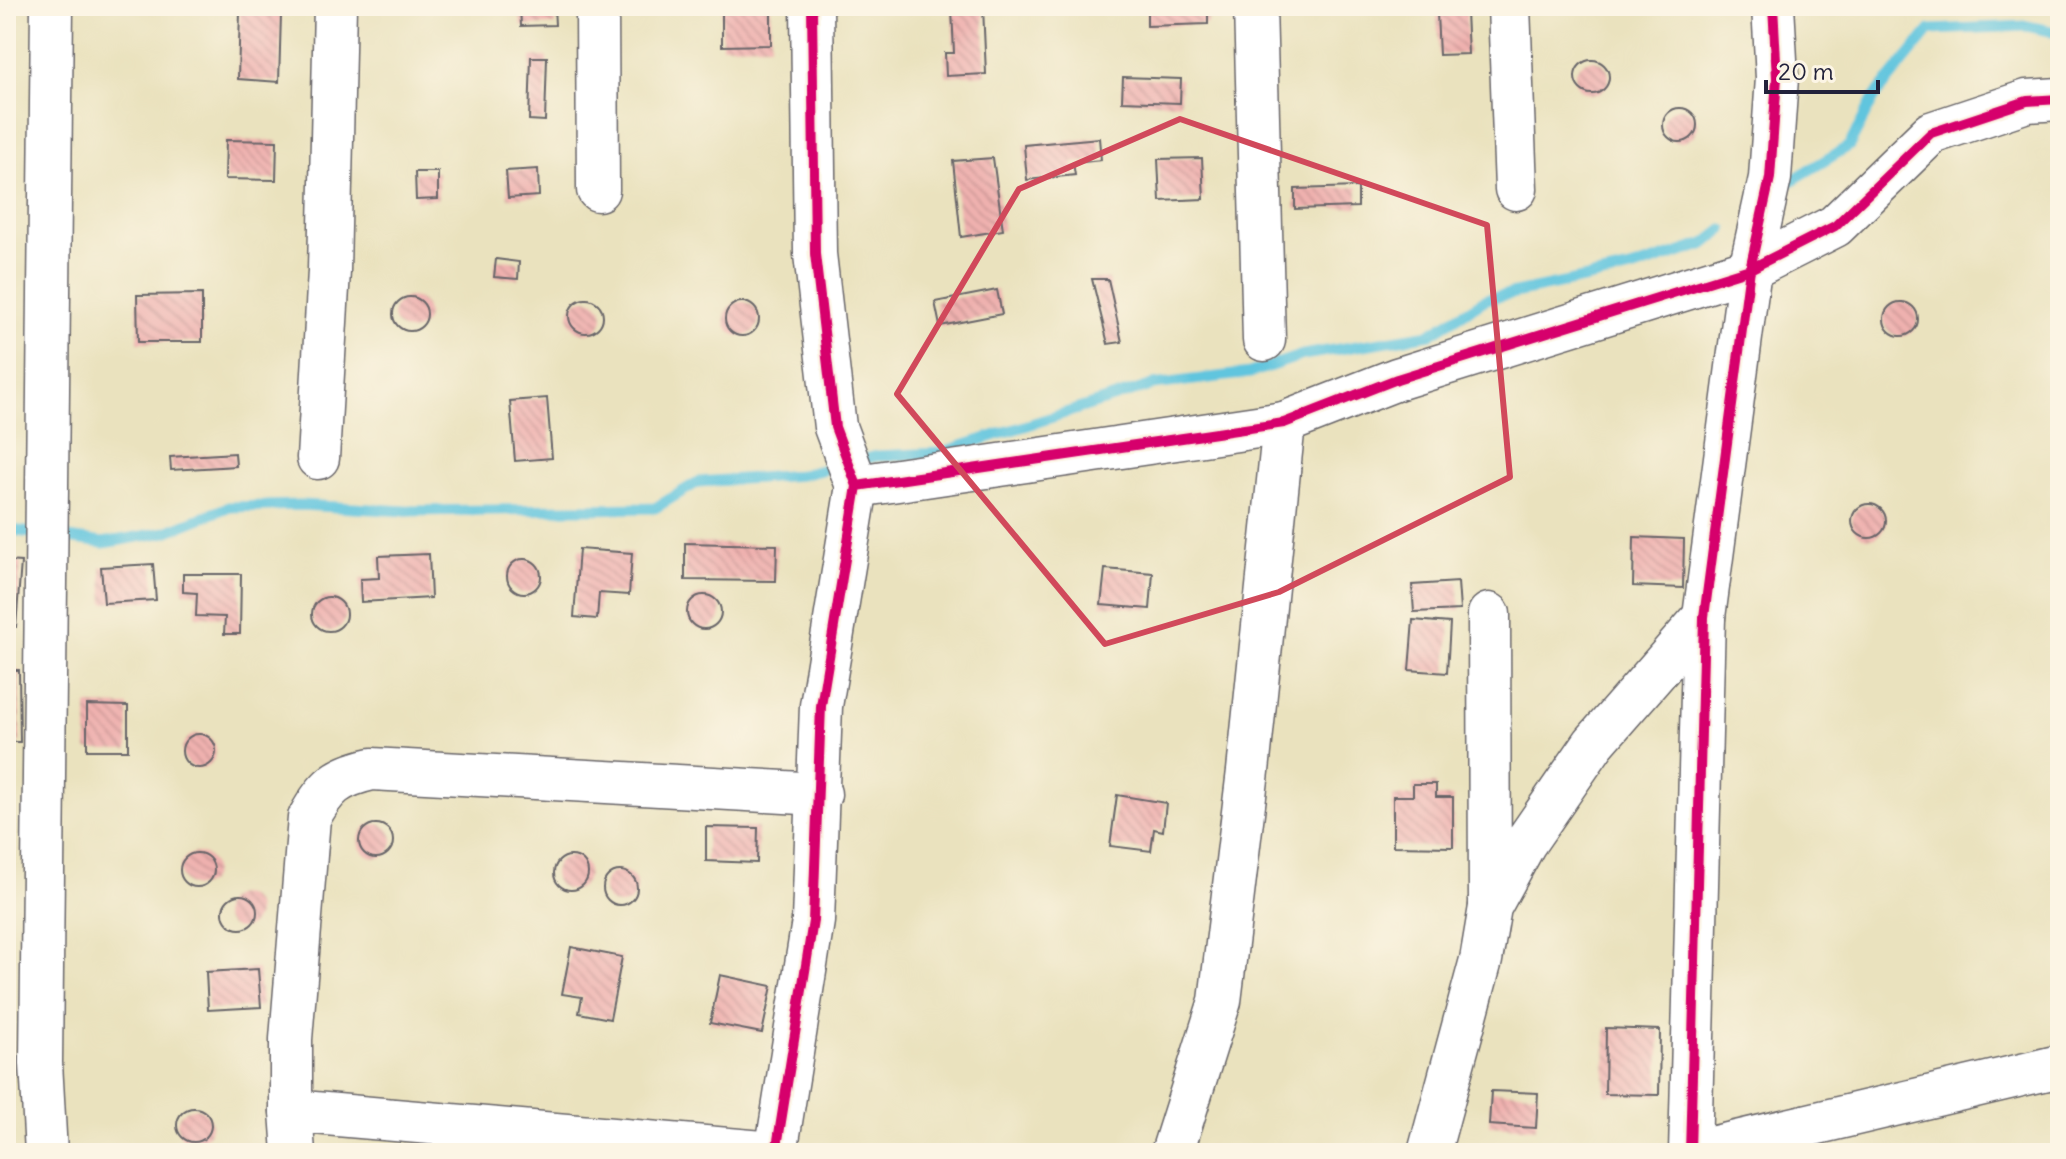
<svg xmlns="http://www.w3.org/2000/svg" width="2066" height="1159" font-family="Delius,sans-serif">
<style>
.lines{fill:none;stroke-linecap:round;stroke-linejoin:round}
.stream{stroke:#60c5de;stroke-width:11}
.building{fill:url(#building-back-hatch)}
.street-casing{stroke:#686569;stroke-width:45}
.street{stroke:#fff;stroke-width:42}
.cycleway-casing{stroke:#fcf5e5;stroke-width:15}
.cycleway{stroke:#d6006c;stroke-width:10}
.marked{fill:none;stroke:#d1495b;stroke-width:6;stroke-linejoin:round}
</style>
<defs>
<pattern id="building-back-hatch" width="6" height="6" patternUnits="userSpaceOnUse" patternTransform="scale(2)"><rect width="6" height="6" fill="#efb1af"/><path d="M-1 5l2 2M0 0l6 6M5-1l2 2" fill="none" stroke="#cd9897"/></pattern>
</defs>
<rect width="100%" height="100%" fill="#fcf5e5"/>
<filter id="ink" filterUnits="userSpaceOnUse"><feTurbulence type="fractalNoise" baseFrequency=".0125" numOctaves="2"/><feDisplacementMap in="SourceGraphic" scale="16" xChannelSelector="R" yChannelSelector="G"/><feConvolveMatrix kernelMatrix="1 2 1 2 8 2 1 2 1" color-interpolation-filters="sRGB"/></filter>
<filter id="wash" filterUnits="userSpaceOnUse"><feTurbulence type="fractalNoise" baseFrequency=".006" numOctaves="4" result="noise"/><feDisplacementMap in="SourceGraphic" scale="32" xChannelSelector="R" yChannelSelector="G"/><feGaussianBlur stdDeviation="1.8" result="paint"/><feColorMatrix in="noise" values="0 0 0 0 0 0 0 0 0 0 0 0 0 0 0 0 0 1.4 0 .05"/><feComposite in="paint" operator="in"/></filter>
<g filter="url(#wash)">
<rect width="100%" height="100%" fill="#eae2be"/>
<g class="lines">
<!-- stream -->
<g class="stream">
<path d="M1791,181L1849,146L1874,98L1930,30L2027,26L2060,33"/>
<path d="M6,529L37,534"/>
<path d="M54,536L103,543L166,532L228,507L301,505L406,511L655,508L698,482L801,475L877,456L940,453L1153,385L1250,373L1303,355L1430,334L1486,299L1631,269L1705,244L1723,230"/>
</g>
</g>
<g id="blocks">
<!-- building -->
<g class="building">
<path d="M520,6H554L555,25L521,26Z"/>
<path d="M722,6H771V45L722,46Z"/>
<path d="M1147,6H1208V24L1147,26Z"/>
<path d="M983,7L986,74L946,76L945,53H954L952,9Z"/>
<path d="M240,12L281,14L279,82L238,79Z"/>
<path d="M1466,12L1468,54L1439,55L1437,13Z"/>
<path d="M531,57H547L545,121L529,120Z"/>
<circle cx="1592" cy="77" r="17"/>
<path d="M1123,77L1181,79L1180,103L1122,101Z"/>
<circle cx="1680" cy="125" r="17"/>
<path d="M1099,138L1101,160L1073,163L1075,175L1027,180L1024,145Z"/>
<path d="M226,140L277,141L276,180L225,179Z"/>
<path d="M993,158L1003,230L961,237L953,161Z"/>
<path d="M1202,158L1204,199L1160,201L1158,159Z"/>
<path d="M538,169L539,196L508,198L506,171Z"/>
<path d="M415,172H438V199L416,200Z"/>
<path d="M1358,187V207L1295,209V189Z"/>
<path d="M496,259L519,262L518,279L494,277Z"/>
<path d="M1092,279H1108L1122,342L1108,344Z"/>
<path d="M997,290L1002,314L940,326L935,302Z"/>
<path d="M202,294V342H138L137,295Z"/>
<circle cx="410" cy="314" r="17"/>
<circle cx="586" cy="316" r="17"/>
<circle cx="742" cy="319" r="17"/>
<circle cx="1901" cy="319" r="17"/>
<path d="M547,398L552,458L515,461L510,401Z"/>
<path d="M235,453L236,466L171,470L170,457Z"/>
<circle cx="1869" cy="521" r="17"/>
<path d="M1634,537L1684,539L1683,588L1633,586Z"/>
<path d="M685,543L777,545L776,581L685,580Z"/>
<path d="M579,549L632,553L629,595L599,593L597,619L574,617Z"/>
<path d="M429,554L431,598L361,602L360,579L379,578L378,556Z"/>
<circle cx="524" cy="576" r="17"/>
<path d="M6,561L21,562L16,627H6Z"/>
<path d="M153,564L156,600L104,603L101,567Z"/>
<path d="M1105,569L1153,573L1150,609L1101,605Z"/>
<path d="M183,574H241L240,634H224L225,617L196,616L197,593L183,592Z"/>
<path d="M1458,582L1460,610L1414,612L1412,585Z"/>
<circle cx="704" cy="612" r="17"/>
<circle cx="329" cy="614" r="17"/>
<path d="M1413,620L1450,623L1447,673L1409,670Z"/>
<path d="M6,670H19L20,742H6Z"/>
<path d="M87,705L128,706V750H87Z"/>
<circle cx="199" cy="751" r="17"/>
<path d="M1413,784H1436V797H1453V847L1393,846V796H1413Z"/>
<path d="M1117,795L1166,803L1163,831L1154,829L1151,851L1110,846Z"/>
<circle cx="376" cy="841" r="17"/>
<path d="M706,827L758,828L757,863L706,861Z"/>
<circle cx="197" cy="870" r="17"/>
<circle cx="571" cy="873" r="17"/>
<circle cx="620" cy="888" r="17"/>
<circle cx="240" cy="912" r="17"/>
<path d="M571,947L622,957L610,1019L579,1013L582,997L562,994Z"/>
<path d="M258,969L261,1007L208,1010L206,972Z"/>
<path d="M720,975L772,986L762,1033L710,1023Z"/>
<path d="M1606,1028L1660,1030L1659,1095L1605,1094Z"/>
<path d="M1491,1091L1538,1093L1536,1128L1489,1125Z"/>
<circle cx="194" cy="1125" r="17"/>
</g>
</g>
</g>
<g filter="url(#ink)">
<use href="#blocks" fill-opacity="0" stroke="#686569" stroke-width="2"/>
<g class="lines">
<!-- street casing -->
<g class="street-casing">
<g id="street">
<path d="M597,6L598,190"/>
<path d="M1255,6L1264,340"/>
<path d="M1509,6L1516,189"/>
<path d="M318,458L329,271L335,6"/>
<path d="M857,486L1284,423L1397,379L1750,269L1835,226L1931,133L2027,101L2060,99"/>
<path d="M1489,614L1490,905"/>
<path d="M291,1111V1039L309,818C326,787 336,777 372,769L820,794"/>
<path d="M46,1153L41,1063L52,6"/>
<path d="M294,1153L291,1111L776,1153"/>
<path d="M776,1153L813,921L821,706L857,486L835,427L815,254L812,6"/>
<path d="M1172,1153L1220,1001L1248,771L1284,423"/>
<path d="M1429,1153L1481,960L1490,907L1525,843L1594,743L1704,617"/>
<path d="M1690,1153L1704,617L1750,269L1770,178L1777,78L1773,6"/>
<path d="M1690,1153L2060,1066"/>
</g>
</g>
<!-- street -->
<use href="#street" class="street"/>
<!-- cycleway casing -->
<g class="cycleway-casing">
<g id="cycleway">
<path d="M857,486L1284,423L1397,379L1750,269L1835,226L1931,133L2027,101L2060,99"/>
<path d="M776,1153L813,921L821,706L857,486L835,427L815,254L812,6"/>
<path d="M1690,1153L1704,617L1750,269L1770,178L1777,78L1773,6"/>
</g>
</g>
<!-- cycleway -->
<use href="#cycleway" class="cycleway"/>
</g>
</g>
<!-- marked area -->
<path class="marked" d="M1180,119L1487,225L1510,477L1279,592L1105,644L897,394L1019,189Z"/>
<!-- margin -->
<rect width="2066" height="1159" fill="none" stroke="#fcf5e5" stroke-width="32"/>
<!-- scale -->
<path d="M1766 80v12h112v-12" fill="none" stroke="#22223b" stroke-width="4"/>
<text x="1778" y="80" font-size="24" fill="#22223b" stroke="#fcf5e5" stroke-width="6" paint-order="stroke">20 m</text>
</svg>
